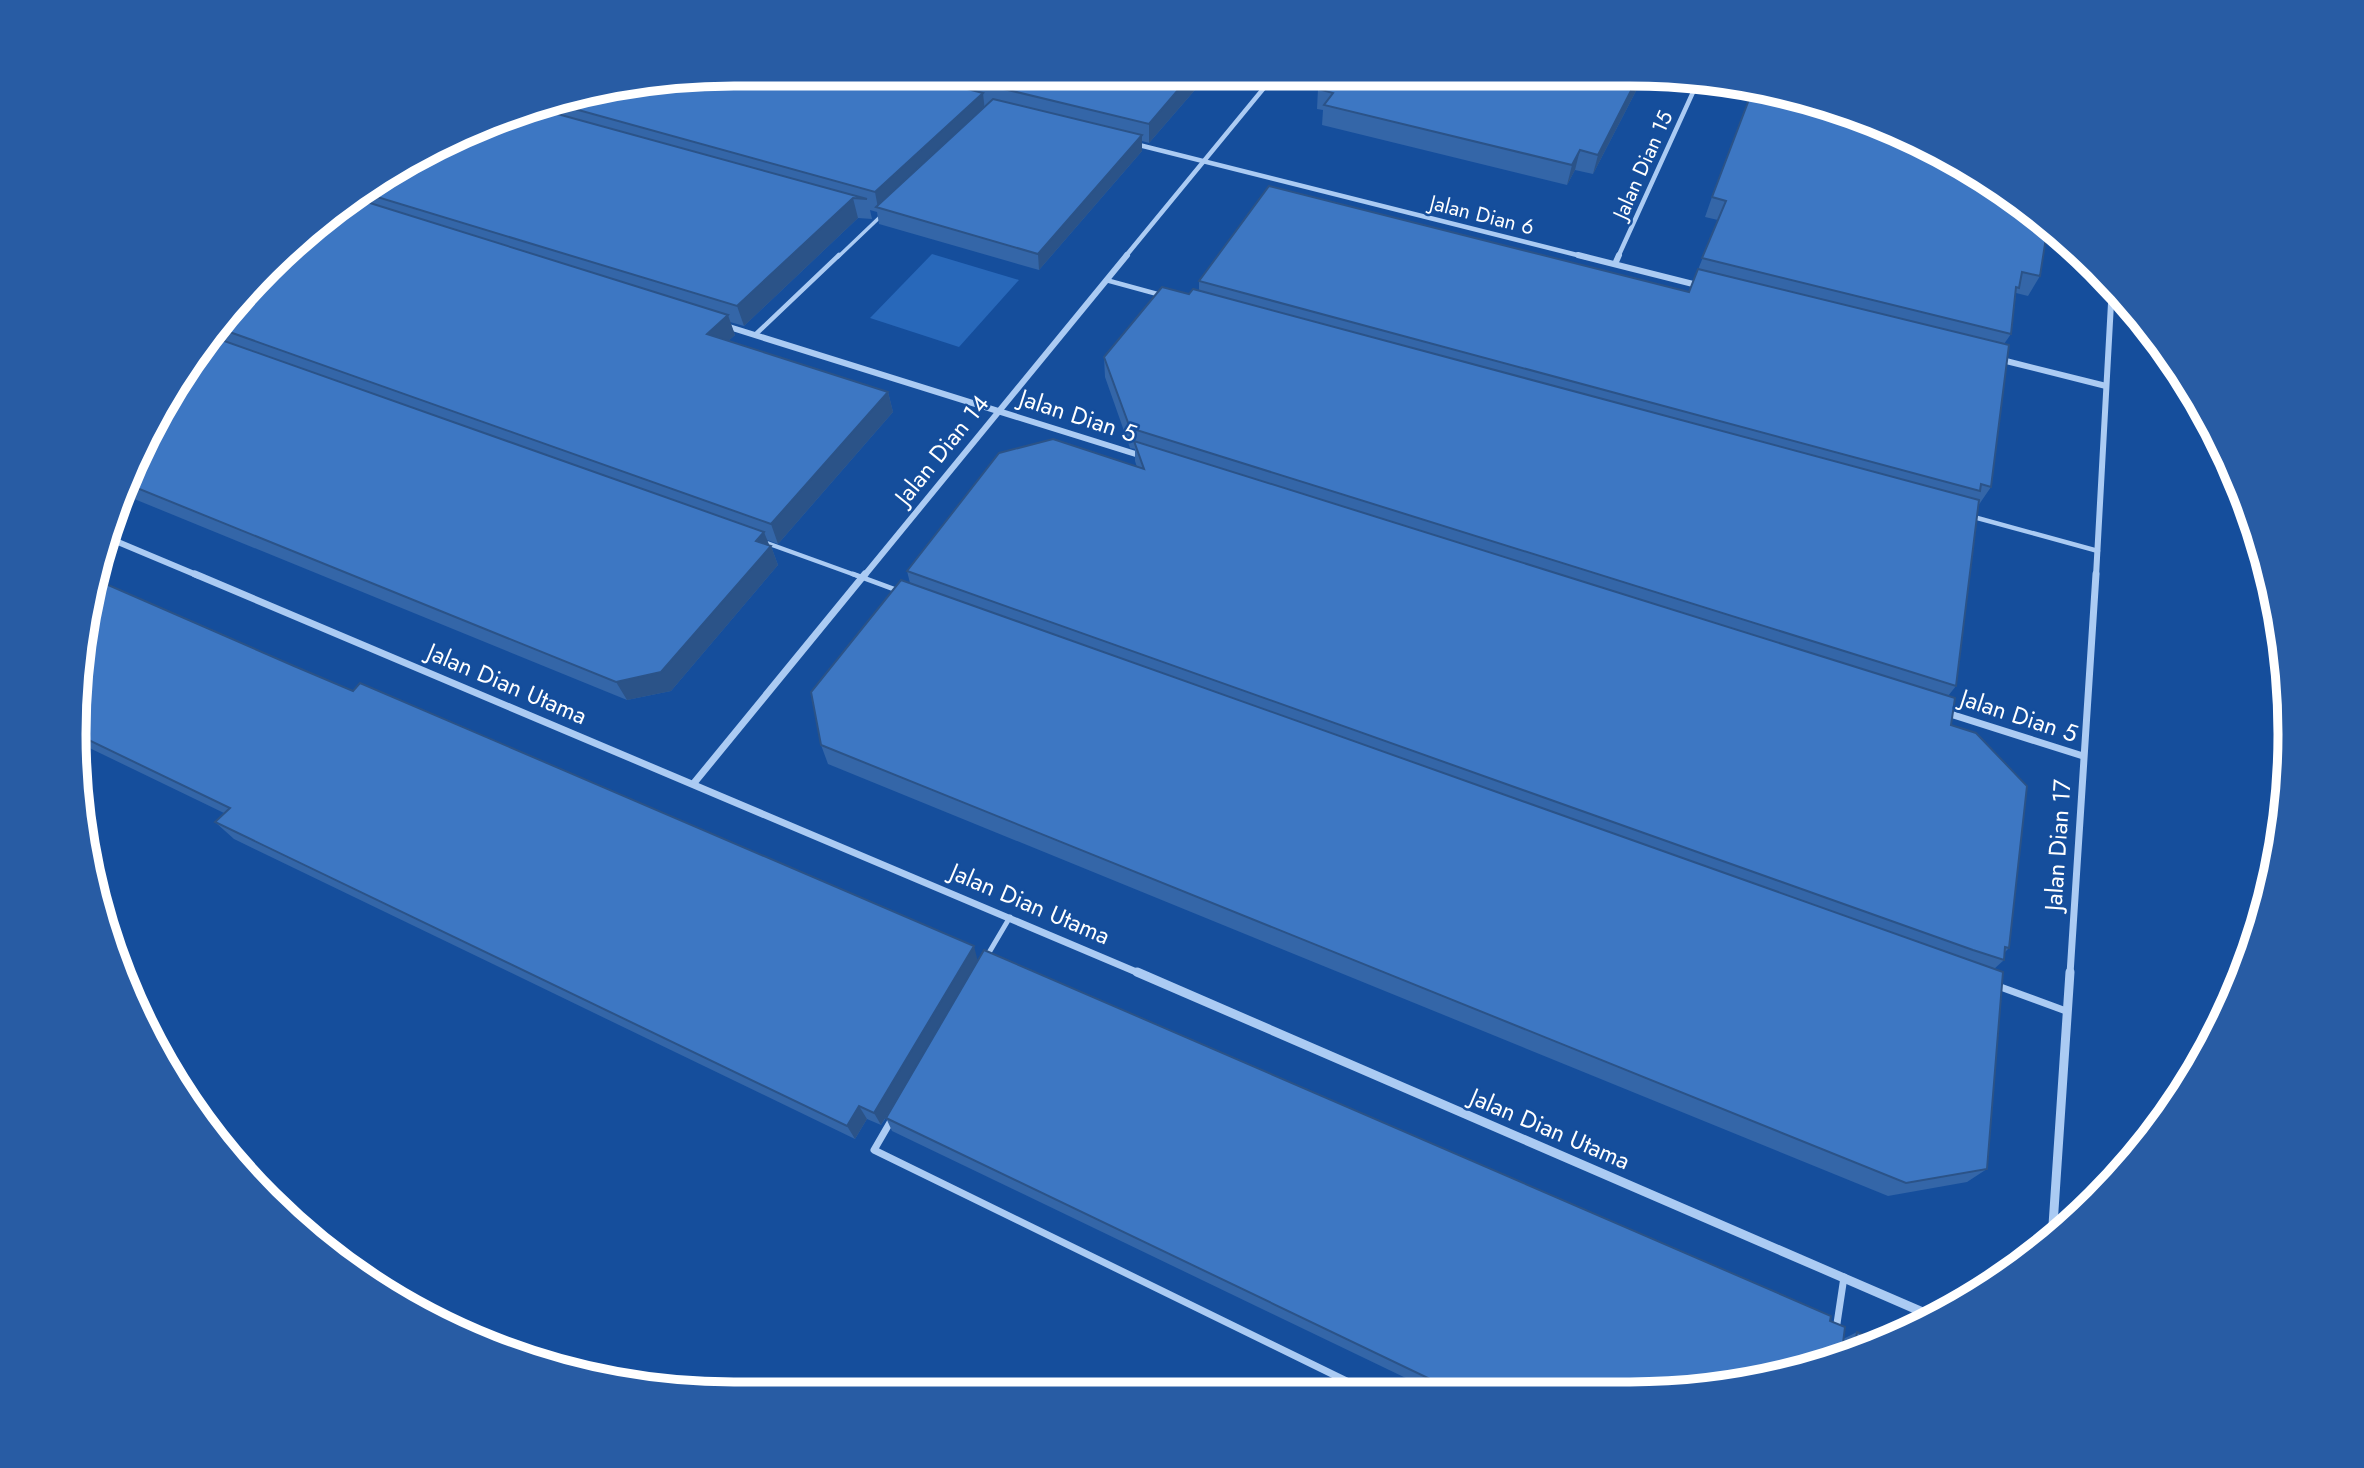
<svg xmlns="http://www.w3.org/2000/svg" width="2364" height="1468" font-family="Jost,sans-serif">
<style>
.green{fill:#2868ba}
.lines{fill:none;stroke-linecap:round;stroke-linejoin:round}
.service-far3{stroke:#abcbf3;stroke-width:3.5}
.service-far2{stroke:#abcbf3;stroke-width:4.5}
.service-far1{stroke:#abcbf3;stroke-width:5}
.service{stroke:#abcbf3;stroke-width:7}
.minor-far3{stroke:#abcbf3;stroke-width:4.5}
.minor-far2{stroke:#abcbf3;stroke-width:6}
.minor-far1{stroke:#abcbf3;stroke-width:7}
.minor{stroke:#abcbf3;stroke-width:9}
.wall{fill:#3466a8}
.shaded-wall{fill:#2b5388}
.building{fill:#3d77c3;stroke:#2b5388;stroke-width:2}
.labels{text-anchor:middle;stroke-width:5;stroke-linejoin:round;paint-order:stroke}
.far-street-label{font-size:21px;fill:#fff;stroke:#154e9c}
.street-label{font-size:24px;fill:#fff;stroke:#154e9c}
.rim{fill:none;stroke:#fff;stroke-width:9}
</style>
<rect width="100%" height="100%" fill="#154e9c"/>
<!-- green -->
<path class="green" d="M932,254L1019,280L959,347L870,318Z"/>
<g class="lines">
<!-- service-far3 -->
<path class="service-far3" d="M838,257L882,215"/>
<!-- service-far2 -->
<g class="service-far2">
<path d="M1106,280L1161,295"/>
<path d="M755,335L839,255"/>
<path d="M1970,516L2098,551"/>
<path d="M764,542L858,576"/>
</g>
<!-- service-far1 -->
<g class="service-far1">
<path d="M853,574L899,591"/>
<path d="M987,956L1010,917"/>
</g>
<!-- service -->
<g class="service">
<path d="M1995,985L2066,1011"/>
<path d="M892,1119L874,1150L1369,1392"/>
<path d="M1836,1330L1844,1277"/>
</g>
<!-- minor-far3 -->
<g class="minor-far3">
<path d="M1135,144L1585,257"/>
<path d="M1125,257L1273,77"/>
<path d="M1618,257L1699,79"/>
</g>
<!-- minor-far2 -->
<g class="minor-far2">
<path d="M1578,255L1701,286"/>
<path d="M1615,264L1619,255"/>
<path d="M726,326L1142,456"/>
<path d="M1998,359L2106,386"/>
<path d="M106,537L199,576"/>
<path d="M864,576L1127,255"/>
<path d="M2096,576L2112,285"/>
</g>
<!-- minor-far1 -->
<g class="minor-far1">
<path d="M195,574L1141,974"/>
<path d="M1944,712L2083,756"/>
<path d="M694,783L865,574"/>
<path d="M2070,974L2096,574"/>
</g>
<!-- minor -->
<g class="minor">
<path d="M1137,972L1934,1317"/>
<path d="M2052,1240L2070,972"/>
</g>
</g>
<!-- wall -->
<g class="wall">
<path d="M734,74L1207,76L1149,143L1142,141V151L1039,270L879,224L877,212L870,210L872,219L858,218L744,326L730,322L735,335L728,341L888,392L893,412L778,544L767,540L769,545L771,546L778,565L671,691L627,700L122,494L185,367L332,210L522,108Z"/>
<path d="M1328,77L1646,79L1640,89H1637L1593,174L1575,170L1567,185L1322,125L1323,110L1317,109L1318,89Z"/>
<path d="M1712,197L2040,276L2028,296L2016,293L2011,334L2004,344L1991,487L1978,506L1956,686L1948,696L1951,725L2009,948L2005,952L2004,960L1994,969L1987,1169L1967,1182L1888,1196L828,764L821,745L910,583L907,571L1137,467L1135,461V449L1130,448L1105,377L1104,357L1189,294L1199,291V281L1689,292L1718,220L1705,217Z"/>
<path d="M99,581L294,666L978,960L1830,1321L1843,1339L1857,1332L1877,1341L1801,1372L1674,1393L1435,1392L892,1131L886,1118L881,1125L867,1119L855,1139L234,839L215,822L224,813L75,741L74,734Z"/>
</g>
<!-- shaded-wall -->
<g class="shaded-wall">
<path d="M1190,76H1207L1149,143V124Z"/>
<path d="M1637,79H1640L1637,89L1593,174L1598,155Z"/>
<path d="M983,93L985,112L878,208L875,192Z"/>
<path d="M1142,135V151L1039,270L1038,254Z"/>
<path d="M1580,150L1575,170L1567,185L1572,165Z"/>
<path d="M853,198L858,218L744,326L737,306Z"/>
<path d="M728,315L735,335L714,354L707,334Z"/>
<path d="M888,392L893,412L778,544L771,524Z"/>
<path d="M764,532L770,547L771,546L778,565L671,691L627,700L616,682Z"/>
<path d="M974,946L978,962L881,1125L874,1113Z"/>
<path d="M859,1106L867,1119L855,1139L847,1126Z"/>
</g>
<!-- building -->
<g class="building">
<path d="M734,74H908L983,93L875,192L553,103Z"/>
<path d="M946,75L1190,76L1149,124Z"/>
<path d="M1328,77L1637,79L1598,155L1580,150L1572,165L1324,105L1333,93L1318,89Z"/>
<path d="M1753,89L1882,124L2032,210L2048,225L2040,276L2022,272L2019,288L2016,287L2011,334L1702,258L1726,201L1712,197Z"/>
<path d="M993,99L1142,135L1038,254L876,207Z"/>
<path d="M532,107L867,199L853,198L737,306L364,193L522,108Z"/>
<path d="M1269,186L1689,292L1698,269L2009,345L1991,487L1981,484L1980,491L1199,281Z"/>
<path d="M354,198L728,315L707,334L888,392L771,524L221,329L332,210Z"/>
<path d="M1162,287L1189,294L1193,289L1979,500L1956,686L1130,428L1104,357Z"/>
<path d="M213,337L764,532L756,541L771,546L661,672L616,682L127,484L185,367Z"/>
<path d="M1053,439L1144,469L1134,441L1955,698L1951,725L1976,733L2027,786L2009,948L2005,947L2004,960L1973,950L907,571L999,453Z"/>
<path d="M901,580L2003,972L1987,1169L1906,1183L821,745L811,692Z"/>
<path d="M99,581L294,666L353,691L360,683L974,946L874,1113L859,1106L847,1126L215,822L230,808L74,733Z"/>
<path d="M984,950L1831,1316L1830,1321L1845,1327L1842,1351L1844,1354L1801,1372L1674,1393L1457,1392L886,1118Z"/>
<path d="M1857,1332L1877,1341L1854,1350Z"/>
</g>
<g class="labels">
<!-- far-street labels -->
<g class="far-street-label">
<text transform="translate(1643 165) rotate(-66)" y="7">Jalan Dian 15</text>
<text transform="translate(1482 215) rotate(14)" y="7">Jalan Dian 6</text>
</g>
<!-- street labels -->
<g class="street-label">
<text transform="translate(1078 416) rotate(18)" y="8">Jalan Dian 5</text>
<text transform="translate(942 450) rotate(-51)" y="8">Jalan Dian 14</text>
<text transform="translate(507 684) rotate(23)" y="8">Jalan Dian Utama</text>
<text transform="translate(2019 716) rotate(18)" y="8">Jalan Dian 5</text>
<text transform="translate(2058 845) rotate(-86)" y="8">Jalan Dian 17</text>
<text transform="translate(1030 904) rotate(23)" y="8">Jalan Dian Utama</text>
<text transform="translate(1550 1129) rotate(23)" y="8">Jalan Dian Utama</text>
</g>
</g>
<!-- crop -->
<path d="M0 0H2364V1468H0ZM734 86H1630A648 648 0 0 1 2278 734V734A648 648 0 0 1 1630 1382H734A648 648 0 0 1 86 734V734A648 648 0 0 1 734 86Z" fill="#285ca4" fill-rule="evenodd"/>
<path class="rim" d="M734 86H1630A648 648 0 0 1 2278 734V734A648 648 0 0 1 1630 1382H734A648 648 0 0 1 86 734V734A648 648 0 0 1 734 86Z"/>
</svg>
